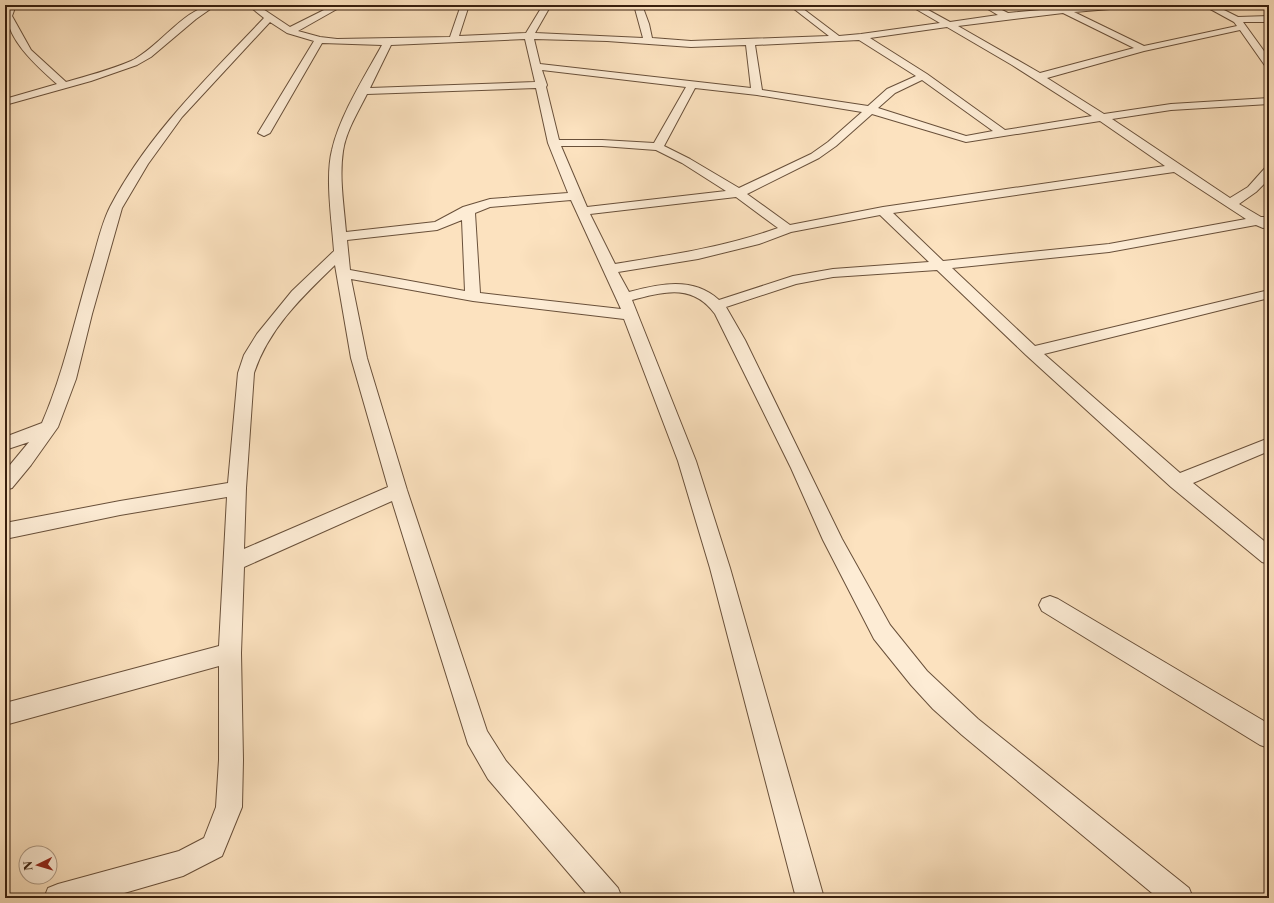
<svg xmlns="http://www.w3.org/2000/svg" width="1274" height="903" font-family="'Libre Caslon Text',serif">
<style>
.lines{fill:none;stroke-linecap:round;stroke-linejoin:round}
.street-casing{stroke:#69503a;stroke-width:2}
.street{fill:#fdecd5;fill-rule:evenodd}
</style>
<rect width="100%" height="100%" fill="#fce2bf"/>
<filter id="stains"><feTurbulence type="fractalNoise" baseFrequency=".005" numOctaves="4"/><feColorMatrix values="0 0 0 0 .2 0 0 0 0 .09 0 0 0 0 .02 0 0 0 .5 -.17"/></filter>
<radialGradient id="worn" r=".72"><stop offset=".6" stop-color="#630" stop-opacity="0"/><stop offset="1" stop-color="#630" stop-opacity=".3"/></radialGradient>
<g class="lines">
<!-- street casing -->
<g class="street-casing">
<g id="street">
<path d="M8,5H16L12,16L31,50L66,82C87,76 110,70 131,61C159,48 186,5 216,5L196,19L151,57L137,65L91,81L5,105V99L57,84C38,67 0,35 8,5Z"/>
<path d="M248,5H257L290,27L334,5H344L298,31L320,37L337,39L450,37L461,5H469L459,36L526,33L543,5H551L535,33L643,38L634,5H642L649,24L652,38L691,41L829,36L789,5H798L839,36L861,34L940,23L909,5H919L950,22L998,15L981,5H992L1008,13L1096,5H1126L1122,8L1074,12L1144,46L1237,26L1234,22L1203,5H1214L1238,17L1269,16V22H1243L1269,58V68L1266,67L1240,30L1144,51L1047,78L1104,114L1171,104L1269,98V104L1171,110L1112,119L1230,198L1248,187L1265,168L1269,167V179L1256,192L1239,204L1261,217H1269L1268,227L1263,228L1256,225L1109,252L952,268L1035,346L1269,290V298L1044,354L1180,473L1269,438V451L1193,483L1269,545V564L1262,562L1171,487L1026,355L937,270L833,277L796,284L726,307L745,340L842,539L890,625L927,671L978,719L1189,888L1193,898H1158L962,735L933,709L911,685L874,639L823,540L791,468L715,314C692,283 664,292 632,300L696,461L730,568L824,898H796L710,568L678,461L624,319L473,301L351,279L367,358L407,490L487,731L506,761L618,888L622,898H590L488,779L468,744L392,501L244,567L241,653L243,760L242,807L222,856L183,876L107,898H44L48,888L58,884L179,851L204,838L216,807L219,760V666L5,725V703L219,646L227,497L120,515L5,539V523L120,501L228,483L238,373L244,355L257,334L292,291L334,251C332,222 325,177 332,150C340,115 365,76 382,45L322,43L270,133L264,136L258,133L314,41L287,33L270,22L182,117L148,164L122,208L92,314L76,379L58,427L31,465L12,488L5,490V471L29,442L5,450V437L42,423C64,372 75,318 91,265C97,246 101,225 110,207C148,134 208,77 264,18ZM1063,13L1134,48L1040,73L958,26ZM947,27L1012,65L1092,116L1005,130L927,74L870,38ZM525,39L535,82L370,88L391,45ZM534,39L607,41L691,47L746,45L751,88L540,64ZM859,40L916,76L887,89L868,106L762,90L755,45ZM542,70L686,87L654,143L602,140H559L546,87L547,85ZM922,80L993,131L966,136L878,108L895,93ZM536,88L548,143L568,193L490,199L463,207L435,222L346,232C344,206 339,178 343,151C346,131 358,112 367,94ZM695,88L757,95L862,112L828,142L811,154L739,188L690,159L664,146ZM872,114L966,142L1100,121L1165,166L883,207L790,225L747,194L819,158L836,146ZM561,146H602L656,150L682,163L726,191L587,207ZM1174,172L1246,219L1109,244L943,261L893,213ZM736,197L778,228C725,247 670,255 615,264L590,214ZM571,200L621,309L480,293L475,213L490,207ZM880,215L929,262L833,269L793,276L719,300C693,276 659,284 629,292L618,272L698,259L759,244L791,232ZM462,220L465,291L350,270L347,240L437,230ZM335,265L351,358L388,487L244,549L246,488L254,373C269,328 302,297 335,265Z"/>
<path d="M1050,596L1058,599L1269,724V748L1260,745L1042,611L1039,605L1042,599Z"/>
</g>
</g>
<!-- street -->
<use href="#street" class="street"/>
</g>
<!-- margin -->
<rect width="1274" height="903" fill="none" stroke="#fce2bf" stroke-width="20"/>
<rect x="6" y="6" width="1262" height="891" fill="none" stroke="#381f0e" stroke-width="2"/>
<rect x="10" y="10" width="1254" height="883" fill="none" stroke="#381f0e"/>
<!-- north arrow -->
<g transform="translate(38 865) rotate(265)"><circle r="19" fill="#fdecd5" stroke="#ae9a85"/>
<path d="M0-3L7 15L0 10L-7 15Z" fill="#8f2418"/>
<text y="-6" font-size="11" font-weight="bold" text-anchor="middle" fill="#381f0e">N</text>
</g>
<rect width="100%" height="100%" filter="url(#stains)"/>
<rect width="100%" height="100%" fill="url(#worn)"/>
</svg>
